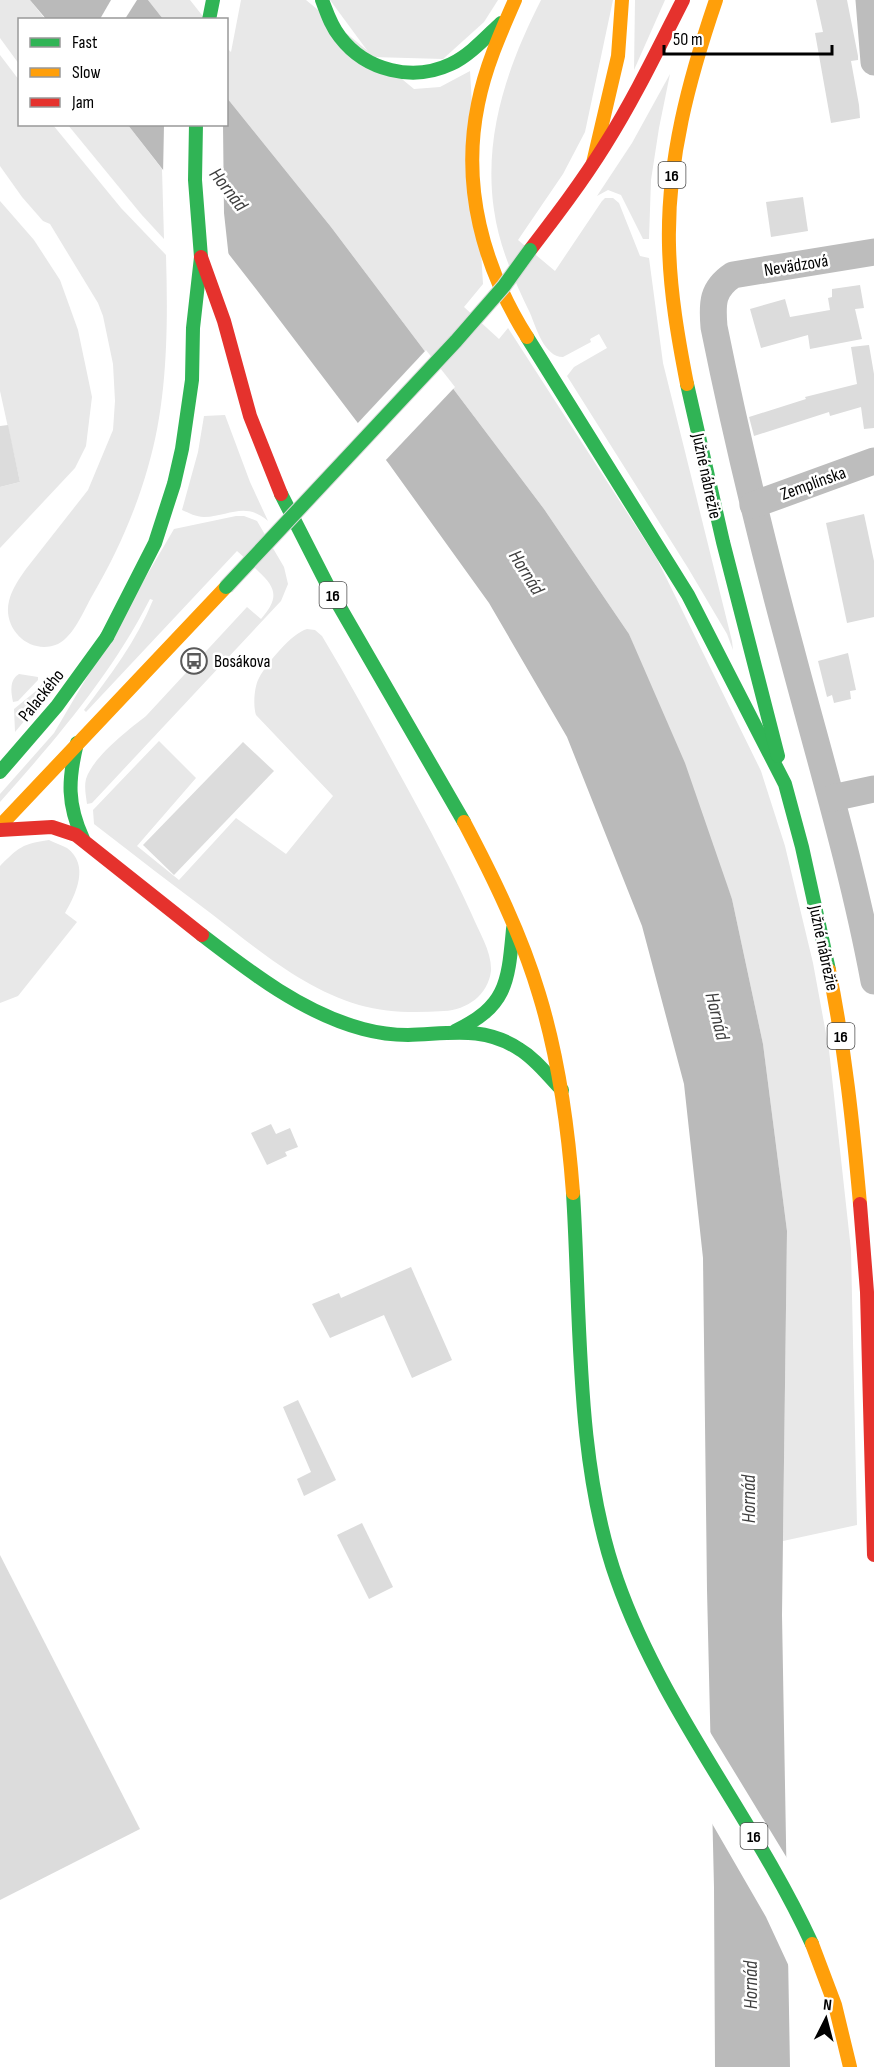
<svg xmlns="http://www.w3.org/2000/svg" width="874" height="2067" font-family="'Sofia Sans Condensed',sans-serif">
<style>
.green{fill:#e8e8e8}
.water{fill:#bababa}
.pier{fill:#fff}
.building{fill:#dcdcdc}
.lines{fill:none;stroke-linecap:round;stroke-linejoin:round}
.street{stroke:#bdbdbd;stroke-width:27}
.fast{stroke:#30b455;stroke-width:14}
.slow{stroke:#ff9f0a;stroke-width:14}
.jam{stroke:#e5322d;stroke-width:14}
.fast-bridge-casing{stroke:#dbdbdb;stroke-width:16;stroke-linecap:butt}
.fast-bridge{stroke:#30b455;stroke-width:14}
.labels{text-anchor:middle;stroke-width:5;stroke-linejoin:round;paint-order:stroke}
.shield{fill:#fff;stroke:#4c4c4c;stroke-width:1.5}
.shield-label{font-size:16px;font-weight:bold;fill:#000}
.street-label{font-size:18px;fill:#000;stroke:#fff}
.poi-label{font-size:18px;fill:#000;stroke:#fff;text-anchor:start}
.water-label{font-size:20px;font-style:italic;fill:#3e3e3e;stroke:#fff}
</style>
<rect width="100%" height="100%" fill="#fff"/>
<!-- green -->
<g class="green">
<path d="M0,0H30L45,19L20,20L19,64L0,38Z"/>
<path d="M148,0H190L205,19H163Z"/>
<path d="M241,0H306L414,89L440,87L470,71L483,284L464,307L499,339L508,328L657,559L761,771L785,846L813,963L829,1050L851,1250L857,1525L783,1541L787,1231L763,1044L732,899L629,634L544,509L331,227L227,98L226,47L231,52Z"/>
<path d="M330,0H498L484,22L443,59L372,57Z"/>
<path d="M541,0H613L585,132L563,174L518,240L555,271L602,201L605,198H613L619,203L640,256L649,258L663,363L732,641L733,650L727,634L688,568L567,376L574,367L607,348L599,334L590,339L591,342L563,357C544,357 536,327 530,313C514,280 499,246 494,210C483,135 508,65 541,0Z"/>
<path d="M635,0H665L634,70Z"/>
<path d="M0,55L19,80L20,124L53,125L121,208L166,255C168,324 168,400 148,467C135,513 116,555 92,596C84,610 74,636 58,644C30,656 2,629 9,601C12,589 19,579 26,569L88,490L113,430L115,401L113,364L103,316L98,303L50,224L43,221L22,197L0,166Z"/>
<path d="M670,74L659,128L651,180L649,239H643L621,195L608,190L597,196L632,143Z"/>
<path d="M68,125H128L162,169L164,239L141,214Z"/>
<path d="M0,201L34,240L60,280L78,330L92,397L86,446L75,468L0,548V487L20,482L0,391Z"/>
<path d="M225,415L250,482L268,521C245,501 230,516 204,517C196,517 189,513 182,510L198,452L204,416Z"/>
<path d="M236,516H244L257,521L284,567L288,584L281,601L92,803L87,804C86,796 84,787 86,779C93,757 128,730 146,716L247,607L261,619C278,599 278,589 258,571C251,564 244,557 237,551L86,712L84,710C110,676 137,640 153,600L150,599C111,675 57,738 0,802V794L54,733L174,529Z"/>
<path d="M307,629L315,630L322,636C351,684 377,733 404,782C428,826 452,870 472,915C479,932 492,952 491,971C488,995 467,1010 444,1011C415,1013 387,1013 359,1005C304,989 257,949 213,915C173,885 134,855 94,824L93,810L159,741L196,778L137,846L179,880L236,818L286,854L333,796L256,715C253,706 254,687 259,678C267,663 292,633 307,629Z"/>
<path d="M19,674L38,677V680L18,701L13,702C11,692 9,680 19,674Z"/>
<path d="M47,678L58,679V681L15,732L14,709L36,691Z"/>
<path d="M49,840C54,843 62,845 67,848C90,865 76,894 65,913L77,922L18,996L0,1003V866C19,847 22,844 49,840Z"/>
</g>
<!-- water -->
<g class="water">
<path d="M30,0H148L163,19H46Z"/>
<path d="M227,98L331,227L544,509L629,634L685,763L732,899L763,1044L787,1231L782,1615L790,2067H715L714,1887L707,1590L703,1258L684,1084L642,926L567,737L489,603L389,464L256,289L128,125L226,124Z"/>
</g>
<!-- pier -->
<g class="pier">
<path d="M111,0H137L125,19H100Z"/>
<path d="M164,125H223L224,213L229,259L163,175Z"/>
<path d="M426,350L455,387L384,462L356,425Z"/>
<path d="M707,1727L790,1863L792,1973L766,1917L710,1820Z"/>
</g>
<!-- building -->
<g class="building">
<path d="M816,0H847L858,56V60L851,61L859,105L860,118L831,123L815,33L823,32Z"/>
<path d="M803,197L808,231L771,237L766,202Z"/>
<path d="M860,285L864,308L855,309L862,339L810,349L808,335L761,348L750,309L785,299L790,317L830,310L828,298L832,297V289Z"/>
<path d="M869,345L874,374V428L864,429L861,407L830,416L829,412L754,436L749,417L806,399L805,397L857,384L851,347Z"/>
<path d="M8,425L20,482L0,487V426Z"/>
<path d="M864,514L874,561V617L847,623L826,523Z"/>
<path d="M848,653L856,690L850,691L851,699L834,703L832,695L827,697L818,661Z"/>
<path d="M243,742L274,771L174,875L143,845Z"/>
<path d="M271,1124L276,1134L290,1128L298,1147L285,1152L287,1156L267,1165L251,1133Z"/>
<path d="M411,1267L452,1360L412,1378L384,1315L330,1338L312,1304L339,1293L341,1298Z"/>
<path d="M298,1400L336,1480L304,1496L297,1479L311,1472L283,1407Z"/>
<path d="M362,1523L393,1587L369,1599L337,1535Z"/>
<path d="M0,1555L140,1829L0,1900Z"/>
</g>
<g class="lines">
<!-- street -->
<g class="street">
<path d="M869,0L874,62"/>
<path d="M874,252L733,275C712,289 712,303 714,327C736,436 762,543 791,650C820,760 853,869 874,981"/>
<path d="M753,505L874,461"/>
<path d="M832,798L874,789"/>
</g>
<!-- fast -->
<g class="fast">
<path d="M322,0C327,13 331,26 340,37C366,71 413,82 451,64C470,55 486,37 501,23"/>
<path d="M209,20L213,0"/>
<path d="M527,337L688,595L785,784L802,847L829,970"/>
<path d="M687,384L723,542L778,756"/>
<path d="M281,494L330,590L464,822"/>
<path d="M107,637L155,543L174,484L182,449L192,380L193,328L201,257L195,180L196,124"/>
<path d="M77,743C68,780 67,804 83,839"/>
<path d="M0,772L57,706L107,637"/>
<path d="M202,935C250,972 303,1013 363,1029C378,1033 393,1035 408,1035C448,1034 483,1025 519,1049C536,1059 548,1076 562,1090"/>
<path d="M455,1031C507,1006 508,983 513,929"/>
<path d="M573,1193C581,1318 575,1462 617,1580C663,1711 754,1818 812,1944"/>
</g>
<!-- slow -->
<g class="slow">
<path d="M515,0C500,34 485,68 478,104C461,186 483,267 527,337"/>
<path d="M593,163L618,56L622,0"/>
<path d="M687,384C678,338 670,292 669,245C667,160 689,79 716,0"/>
<path d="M464,822C493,877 521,934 539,994C559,1059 568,1126 573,1193"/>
<path d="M0,826L226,587"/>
<path d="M829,970C845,1049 853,1125 860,1204"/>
<path d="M812,1944L835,2005L850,2067"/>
</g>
<!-- jam -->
<g class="jam">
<path d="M530,250C556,216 582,182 605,145C634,99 658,49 683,0"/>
<path d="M201,257L224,321L250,416L281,494"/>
<path d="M0,830L52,827L76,835L202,935"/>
<path d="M860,1204L867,1292L874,1555"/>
</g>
<!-- fast-bridge casing -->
<g class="fast-bridge-casing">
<path id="fast-bridge" d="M226,587L456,341L504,286L530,250"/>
</g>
<!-- fast-bridge -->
<use href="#fast-bridge" class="fast-bridge"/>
</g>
<!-- icons -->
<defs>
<g id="bus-ring" transform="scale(1.35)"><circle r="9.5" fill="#fff" stroke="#595959" stroke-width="1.5"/><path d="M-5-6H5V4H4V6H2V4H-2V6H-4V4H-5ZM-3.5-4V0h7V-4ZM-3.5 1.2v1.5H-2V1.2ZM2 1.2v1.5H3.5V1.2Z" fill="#595959"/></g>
</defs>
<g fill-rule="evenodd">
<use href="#bus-ring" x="194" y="661"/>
</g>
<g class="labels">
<!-- shield labels -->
<g class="shield">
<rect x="658.5" y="162" width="27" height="26" rx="4.5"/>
<rect x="319.5" y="582" width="27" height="26" rx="4.5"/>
<rect x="827.5" y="1023" width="27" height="26" rx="4.5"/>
<rect x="740.5" y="1823" width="27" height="26" rx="4.5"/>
</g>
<g class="shield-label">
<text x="672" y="181">16</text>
<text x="333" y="601">16</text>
<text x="841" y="1042">16</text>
<text x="754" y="1842">16</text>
</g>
<!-- street labels -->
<g class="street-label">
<text transform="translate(796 265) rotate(-9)" y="6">Nevädzová</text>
<text transform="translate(707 476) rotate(78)" y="6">Južné nábrežie</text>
<text transform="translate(813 483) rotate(-20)" y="6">Zemplínska</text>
<text transform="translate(41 695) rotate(-51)" y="6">Palackého</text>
<text transform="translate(824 948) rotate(78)" y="6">Južné nábrežie</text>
</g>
<!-- poi labels -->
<g class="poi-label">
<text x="214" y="667">Bosákova</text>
</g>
<!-- water labels -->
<g class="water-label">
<text transform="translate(229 189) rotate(52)" y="7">Hornád</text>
<text transform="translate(527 572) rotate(58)" y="7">Hornád</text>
<text transform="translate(718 1016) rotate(76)" y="7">Hornád</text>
<text transform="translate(748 1499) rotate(-90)" y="7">Hornád</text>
<text transform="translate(750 1985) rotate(-90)" y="7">Hornád</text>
</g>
</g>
<!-- legend -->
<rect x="18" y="18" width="210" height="108" fill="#ffffff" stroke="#999999" stroke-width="1.5"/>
<rect x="30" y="38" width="30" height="9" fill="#30b455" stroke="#999999" stroke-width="1.5"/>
<text x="72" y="48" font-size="18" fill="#000000">Fast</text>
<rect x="30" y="68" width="30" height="9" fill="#ff9f0a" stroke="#999999" stroke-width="1.5"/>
<text x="72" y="78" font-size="18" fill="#000000">Slow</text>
<rect x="30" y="98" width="30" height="9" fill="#e5322d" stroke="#999999" stroke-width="1.5"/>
<text x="72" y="108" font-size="18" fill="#000000">Jam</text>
<!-- north arrow -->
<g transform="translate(826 2019) rotate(6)" stroke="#ffffff" stroke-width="4.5" paint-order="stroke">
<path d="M0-4.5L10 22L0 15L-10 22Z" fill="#000000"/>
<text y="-9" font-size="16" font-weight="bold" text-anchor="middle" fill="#000000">N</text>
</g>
<!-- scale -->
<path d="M664 45v9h168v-9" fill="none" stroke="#000000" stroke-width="3"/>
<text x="673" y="45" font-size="18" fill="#000000" stroke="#ffffff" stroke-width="4.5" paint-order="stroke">50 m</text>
</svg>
